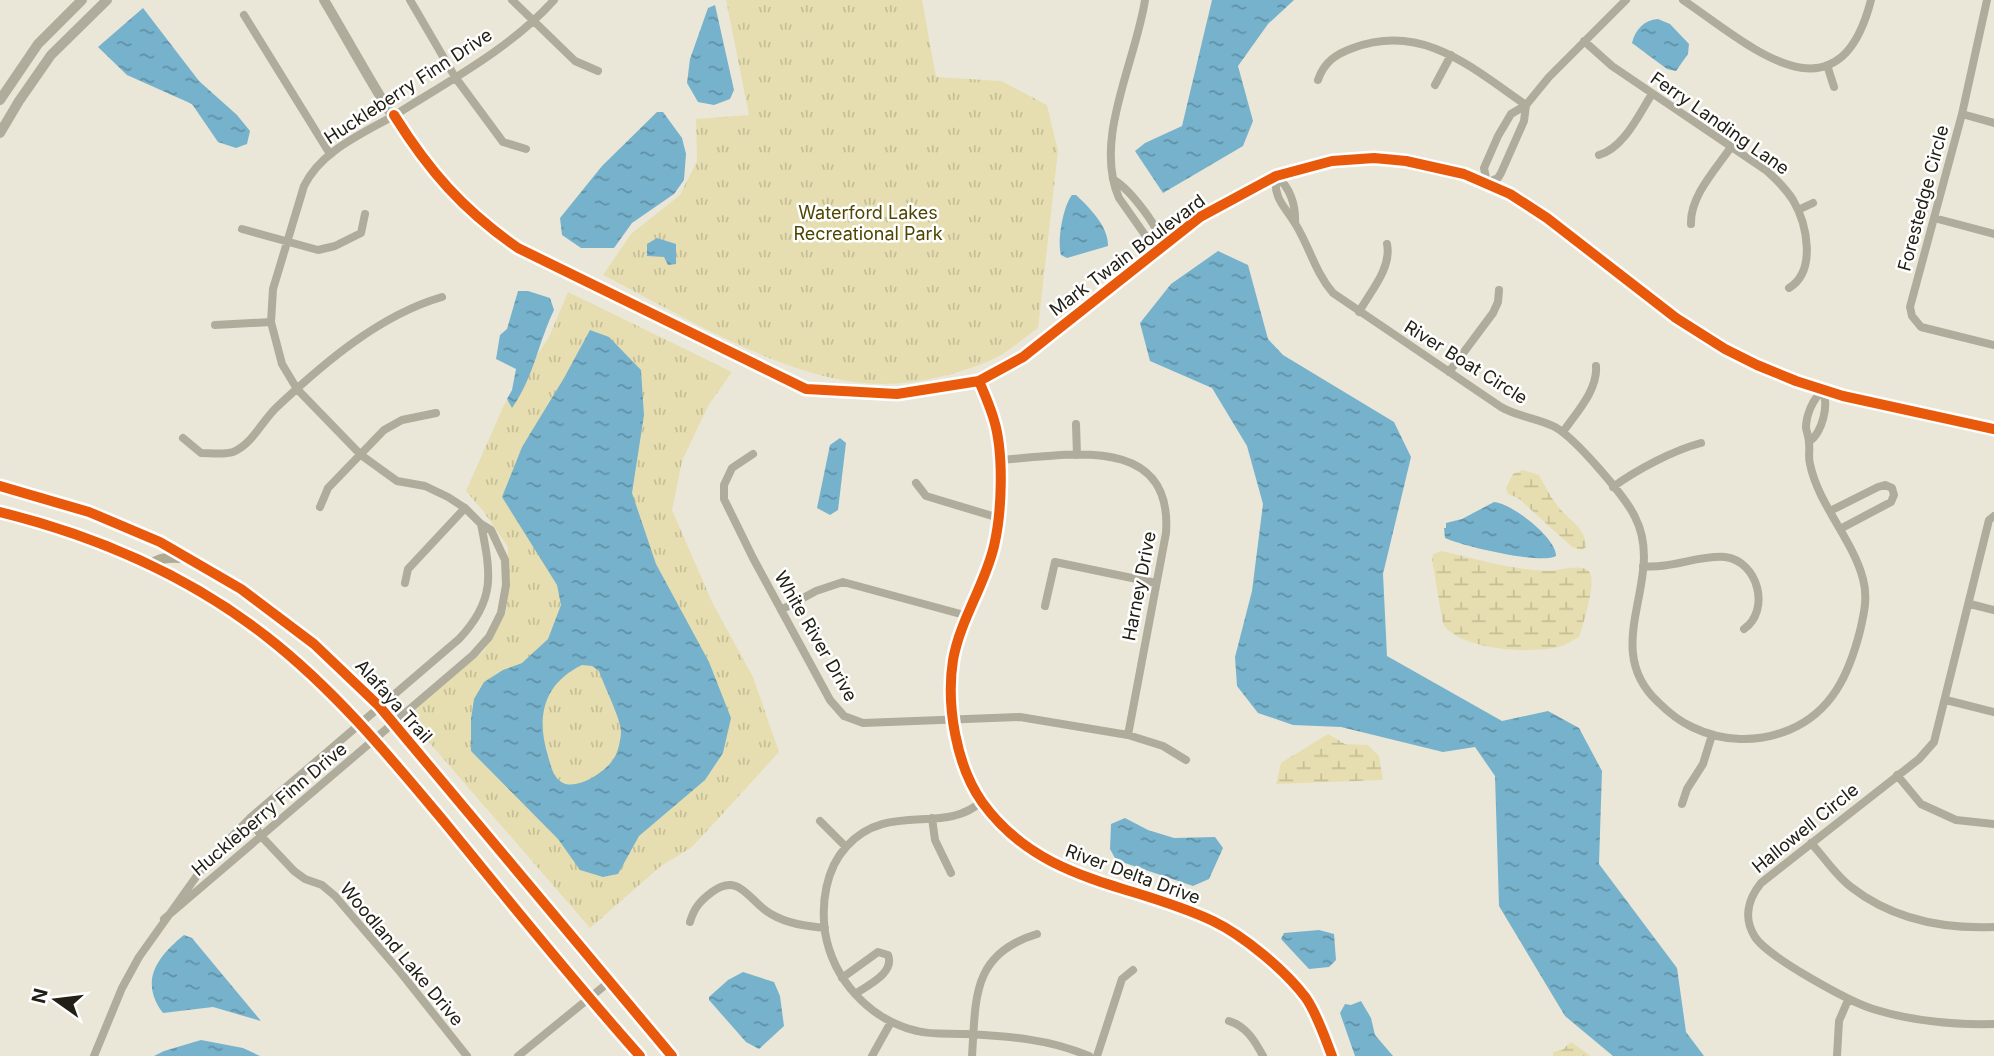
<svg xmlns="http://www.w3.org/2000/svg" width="1994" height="1056" viewBox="0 0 1994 1056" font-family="Inter,sans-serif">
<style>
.wetland{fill:url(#wetland-marsh)}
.park{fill:url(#park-tufts)}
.water{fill:url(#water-ripples);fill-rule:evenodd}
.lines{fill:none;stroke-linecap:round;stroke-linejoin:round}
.minor{stroke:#afac9b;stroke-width:8}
.tertiary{stroke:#afac9b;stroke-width:10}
.secondary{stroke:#aeaa94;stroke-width:10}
.cycleway-casing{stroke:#fff;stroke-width:15}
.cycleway{stroke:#e8590c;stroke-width:10}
.labels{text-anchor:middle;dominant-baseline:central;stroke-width:5;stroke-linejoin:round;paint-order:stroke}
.street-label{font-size:18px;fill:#222016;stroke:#fff}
.park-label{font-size:18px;fill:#4f4500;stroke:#fff}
</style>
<defs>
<pattern id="wetland-marsh" width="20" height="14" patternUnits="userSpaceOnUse" patternTransform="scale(1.75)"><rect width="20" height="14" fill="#e6deb0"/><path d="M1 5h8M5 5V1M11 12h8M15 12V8" fill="none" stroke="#c5be97"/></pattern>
<pattern id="park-tufts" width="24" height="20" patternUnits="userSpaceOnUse" patternTransform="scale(1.75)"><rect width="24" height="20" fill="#e6deb0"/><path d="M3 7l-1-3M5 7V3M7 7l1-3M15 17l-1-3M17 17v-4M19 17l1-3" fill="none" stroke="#c5be97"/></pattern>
<pattern id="water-ripples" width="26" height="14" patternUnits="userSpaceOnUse" patternTransform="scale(1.75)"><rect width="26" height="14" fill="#76b2cc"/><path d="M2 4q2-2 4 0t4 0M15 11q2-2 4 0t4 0" fill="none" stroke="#6090a5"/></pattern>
</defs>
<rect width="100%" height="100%" fill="#eae7d8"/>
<path class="wetland" d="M1523,470L1539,475C1546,487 1551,499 1561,510C1572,523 1585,527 1586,547L1582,550L1572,547L1518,498L1508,494L1506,488L1513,474Z
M1442,551C1476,559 1513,570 1549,571C1558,571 1584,562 1590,573C1596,584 1583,625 1579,637C1573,640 1566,645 1559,647C1531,654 1459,650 1443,624L1432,560L1433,554Z
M1328,734L1345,744L1368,745L1379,756L1383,780L1276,784L1281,763Z
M1571,1042L1591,1056H1553V1052L1562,1050Z"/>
<path class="park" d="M726,0H922L936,77L1001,81L1047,105L1058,151L1038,328C1023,338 1007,354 989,361C951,377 905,387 864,383C780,376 677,313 603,275L631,234L680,195L697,161L696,119L749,115Z
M568,292L732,372L708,406L682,461L672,510L713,604L753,677L779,752L692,847L661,866L590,928L415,726L411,727L408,719L416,707L484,651L506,613L508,547L484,512L466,491L504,405L549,337Z"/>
<path class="water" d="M1212,0H1294L1268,24L1238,66L1253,121L1243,146L1163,193L1135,151L1145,143L1182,126Z
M715,5L734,90L730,99L714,105L698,102L687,83L690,59L708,8Z
M143,8L199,81L237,115L250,131L247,144L236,148L218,142L192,104L127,75L98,47Z
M1658,19L1670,24L1689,44L1688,54L1676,71L1667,69L1632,43C1635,30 1644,20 1658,19Z
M657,112H663L682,138L686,154L684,180L674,194L632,223L614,248H581L562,235L560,218L602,166Z
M1076,195C1089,207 1109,227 1108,246L1067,258L1061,255C1057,242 1063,206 1072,195Z
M657,238L676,244V264L668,265L664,257L647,256V244Z
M1218,251L1248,265L1268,339L1283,355L1394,422L1411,457L1383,574L1387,656L1502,721L1548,711L1579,728L1602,771L1599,864L1677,968L1686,1032L1704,1056H1613L1565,1016L1499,906L1495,776L1475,747L1443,752L1341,727L1293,725L1258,713L1237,686L1235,657L1252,591L1263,504L1247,446L1212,388L1150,361L1140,323L1171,284Z
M518,291H528L550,298L554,310C538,343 534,377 512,408L507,399L512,390L516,369L496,359L500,335L507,329Z
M590,330L609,337L641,370L644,415L632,493L656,564L709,662L731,718L723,753L705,780L639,836L618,874L603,877L580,870L558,839L471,751V719L474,699L484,682L503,670L522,663L548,639L561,605L557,585L502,497L522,447L564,378ZM582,665L592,666L599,671C604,686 621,719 621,732C621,738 618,753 614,758C607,771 578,790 563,783C553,778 551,766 548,756C536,717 543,684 582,665Z
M840,438L846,443L838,510L830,515L817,508L830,445Z
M1494,502C1511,503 1557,538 1556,556C1542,565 1462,546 1445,538L1444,528H1446V523L1462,519Z
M1125,818L1148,830L1174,838L1215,837L1223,848L1209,879L1193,886L1116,860L1110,849L1111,824Z
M1319,930L1334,934L1336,960L1329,967L1309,969L1281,939L1284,933Z
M184,935L192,938L261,1021L213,1007L163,1013C139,981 157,957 184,935Z
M743,972L774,982L780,996L784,1026L759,1049L746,1042L709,1000V997L728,980Z
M1361,1001L1371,1018L1375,1035L1393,1056H1355L1340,1013L1345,1004L1351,1005Z
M201,1040L243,1048L260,1056H154L164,1051Z"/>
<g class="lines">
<path class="minor" d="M410,0L455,77L503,142L526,149
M512,0L575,61L598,71
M1683,0C1748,44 1838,129 1871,0
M1987,0L1962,114L1910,307L1912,316L1921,327L1994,345
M244,15L330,154
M1584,41L1612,66L1767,171C1777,180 1786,189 1793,200C1807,224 1817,271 1789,288
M1827,65L1834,87
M1318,80C1324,62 1336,54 1353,48C1423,22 1472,68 1526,105
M1435,85L1451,55
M1526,105L1524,121L1501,173L1498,178L1487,183L1484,168L1498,136L1511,114L1526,105L1549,77L1626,0
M1962,114L1994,123
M1599,155C1624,148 1639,114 1652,94
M1276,176C1273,200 1286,207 1296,225C1310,248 1315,272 1333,293L1501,407C1518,417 1538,418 1555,427C1575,438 1625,496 1635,517C1667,579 1598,646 1658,702C1668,712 1679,721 1692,727C1723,742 1757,743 1789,730C1832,712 1849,674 1860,631C1864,614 1868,597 1863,579C1853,540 1818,504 1810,464C1808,457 1810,451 1809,443C1809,438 1807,433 1806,428C1806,415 1813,398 1823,391C1829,406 1822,432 1810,441
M1276,176C1290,187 1296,205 1295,223
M1114,180C1129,189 1164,231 1161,248L1150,242L1119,198C1093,139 1136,61 1145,0
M1798,210L1813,203
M1934,218L1994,234
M1691,224C1690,196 1716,169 1731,147
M242,229L318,250L335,246L361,233L365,214
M1359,312C1370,292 1392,268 1387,244
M215,325L271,322
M1449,372L1493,313L1498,302L1499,290
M1076,424L1077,455
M1563,432C1576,413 1598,390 1596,366
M183,438L201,453C210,453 224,455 233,452C253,444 263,419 278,406C325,362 380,315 442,297
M753,454L732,468L724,485V499L753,558L830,700L844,716L863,723L1020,717L1128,735L1163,746L1186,760
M999,460C1064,456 1173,431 1166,533L1128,735
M916,483L926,496L999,518
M1613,487C1636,470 1674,450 1701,443
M320,507L328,488L384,430L402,420L436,413
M1830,511L1878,487L1885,485L1892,488L1894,495L1891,502L1840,529
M1994,516L1989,520L1934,742L1919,759L1761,883C1748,899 1743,918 1755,937C1768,957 1848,1001 1873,1009C1912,1021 1953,1025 1994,1024
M1643,566C1671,569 1698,555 1725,557C1758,561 1771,610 1744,629
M405,583L408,569L465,508
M1970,604L1994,610
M1045,606L1055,562L1156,583
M781,610L816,591L843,582L968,616
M1946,700L1994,712
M1897,775L1921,804L1956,820L1994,824
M982,801C945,836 887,800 846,847C826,869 821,903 825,932C833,980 870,1020 917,1031C932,1035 949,1033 965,1034C1008,1036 1049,1039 1089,1056
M1682,804L1687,789L1703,764L1712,735
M250,818L261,836L294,871L305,879L322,885L335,896L401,973L467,1056
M932,818L935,840L951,873
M820,821L846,847
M1811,843C1824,857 1836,876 1851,887C1892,919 1944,929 1994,927
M164,919L473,655L489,637L501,613L506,585L505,560L491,530L481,524L465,508L448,497L425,486L397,481L361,455L297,389L282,364L271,322L273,289L304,186C321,151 362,134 395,115C449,81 511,48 554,0
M690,922C694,908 700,901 712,892C740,871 749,902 771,914C788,924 806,926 825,928
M842,978L878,952L888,955C895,973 868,985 855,994
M1229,1021C1246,1026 1255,1041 1263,1056
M94,1056L122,988L139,957L206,863L250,818L459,639C496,600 491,574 481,524
M518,1056L609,982
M872,1056L891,1022
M972,1056C976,999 971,954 1037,934
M1097,1056L1122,979L1133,970
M1837,1056L1839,1021L1848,1000"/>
<path class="tertiary" d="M324,0C355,52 384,108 420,156C446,193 481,222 518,248L806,389L897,394L979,381L1023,357L1200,217L1276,176L1332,161L1374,158L1406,161L1464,174L1510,194L1547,218L1676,318L1725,349L1757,365L1796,381L1843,396L1994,429
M0,100L38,44L82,0
M0,133L19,101L51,55L107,0
M979,381C984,393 990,406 994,420C1004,453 1002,512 994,546C985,585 960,620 953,660C946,705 956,765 982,802C1041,884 1131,882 1213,921C1244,936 1285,970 1306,998C1317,1014 1325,1038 1332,1056"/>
<path class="secondary" d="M0,486L89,512L160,542L241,589L314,644L379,706L672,1056
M0,512C97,536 188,575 267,637C336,691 390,757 446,824C510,902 573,981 640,1056
M150,565C161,556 172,558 185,558"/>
<g class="cycleway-casing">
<path id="cycleway" d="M394,115C429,171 463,210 518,248L806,389L897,394L979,381L1023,357L1200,217L1276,176L1332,161L1374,158L1406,161L1464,174L1510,194L1547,218L1676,318L1725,349L1757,365L1796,381L1843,396L1994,429
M979,381C984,393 990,406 994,420C1004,453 1002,512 994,546C985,585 960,620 953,660C946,705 956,765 982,802C1041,884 1131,882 1213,921C1244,936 1285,970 1306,998C1317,1014 1325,1038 1332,1056
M0,486L89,512L160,542L241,589L314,644L379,706L672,1056
M0,512C97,536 188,575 267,637C336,691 390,757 446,824C510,902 573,981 640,1056"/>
</g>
<use href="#cycleway" class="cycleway"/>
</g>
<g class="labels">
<g class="street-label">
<text transform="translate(408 86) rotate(-33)">Huckleberry Finn Drive</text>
<text transform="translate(1720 123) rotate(35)">Ferry Landing Lane</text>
<text transform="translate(1923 198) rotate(-75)">Forestedge Circle</text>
<text transform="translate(1127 255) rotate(-37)">Mark Twain Boulevard</text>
<text transform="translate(1466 362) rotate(32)">River Boat Circle</text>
<text transform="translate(1139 586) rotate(-79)">Harney Drive</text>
<text transform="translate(816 636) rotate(60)">White River Drive</text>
<text transform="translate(394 701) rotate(48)">Alafaya Trail</text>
<text transform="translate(269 809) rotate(-40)">Huckleberry Finn Drive</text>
<text transform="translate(1805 828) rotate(-39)">Hallowell Circle</text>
<text transform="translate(1133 874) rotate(20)">River Delta Drive</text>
<text transform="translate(402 954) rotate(50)">Woodland Lake Drive</text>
</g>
<g class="park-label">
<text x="868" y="212">Waterford Lakes<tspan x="868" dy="21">Recreational Park</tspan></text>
</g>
</g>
<g transform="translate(56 1000) rotate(284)" stroke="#ffffff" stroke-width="5" paint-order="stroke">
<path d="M0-5L12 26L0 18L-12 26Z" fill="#222016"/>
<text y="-10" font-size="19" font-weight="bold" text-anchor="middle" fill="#222016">N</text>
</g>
</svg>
